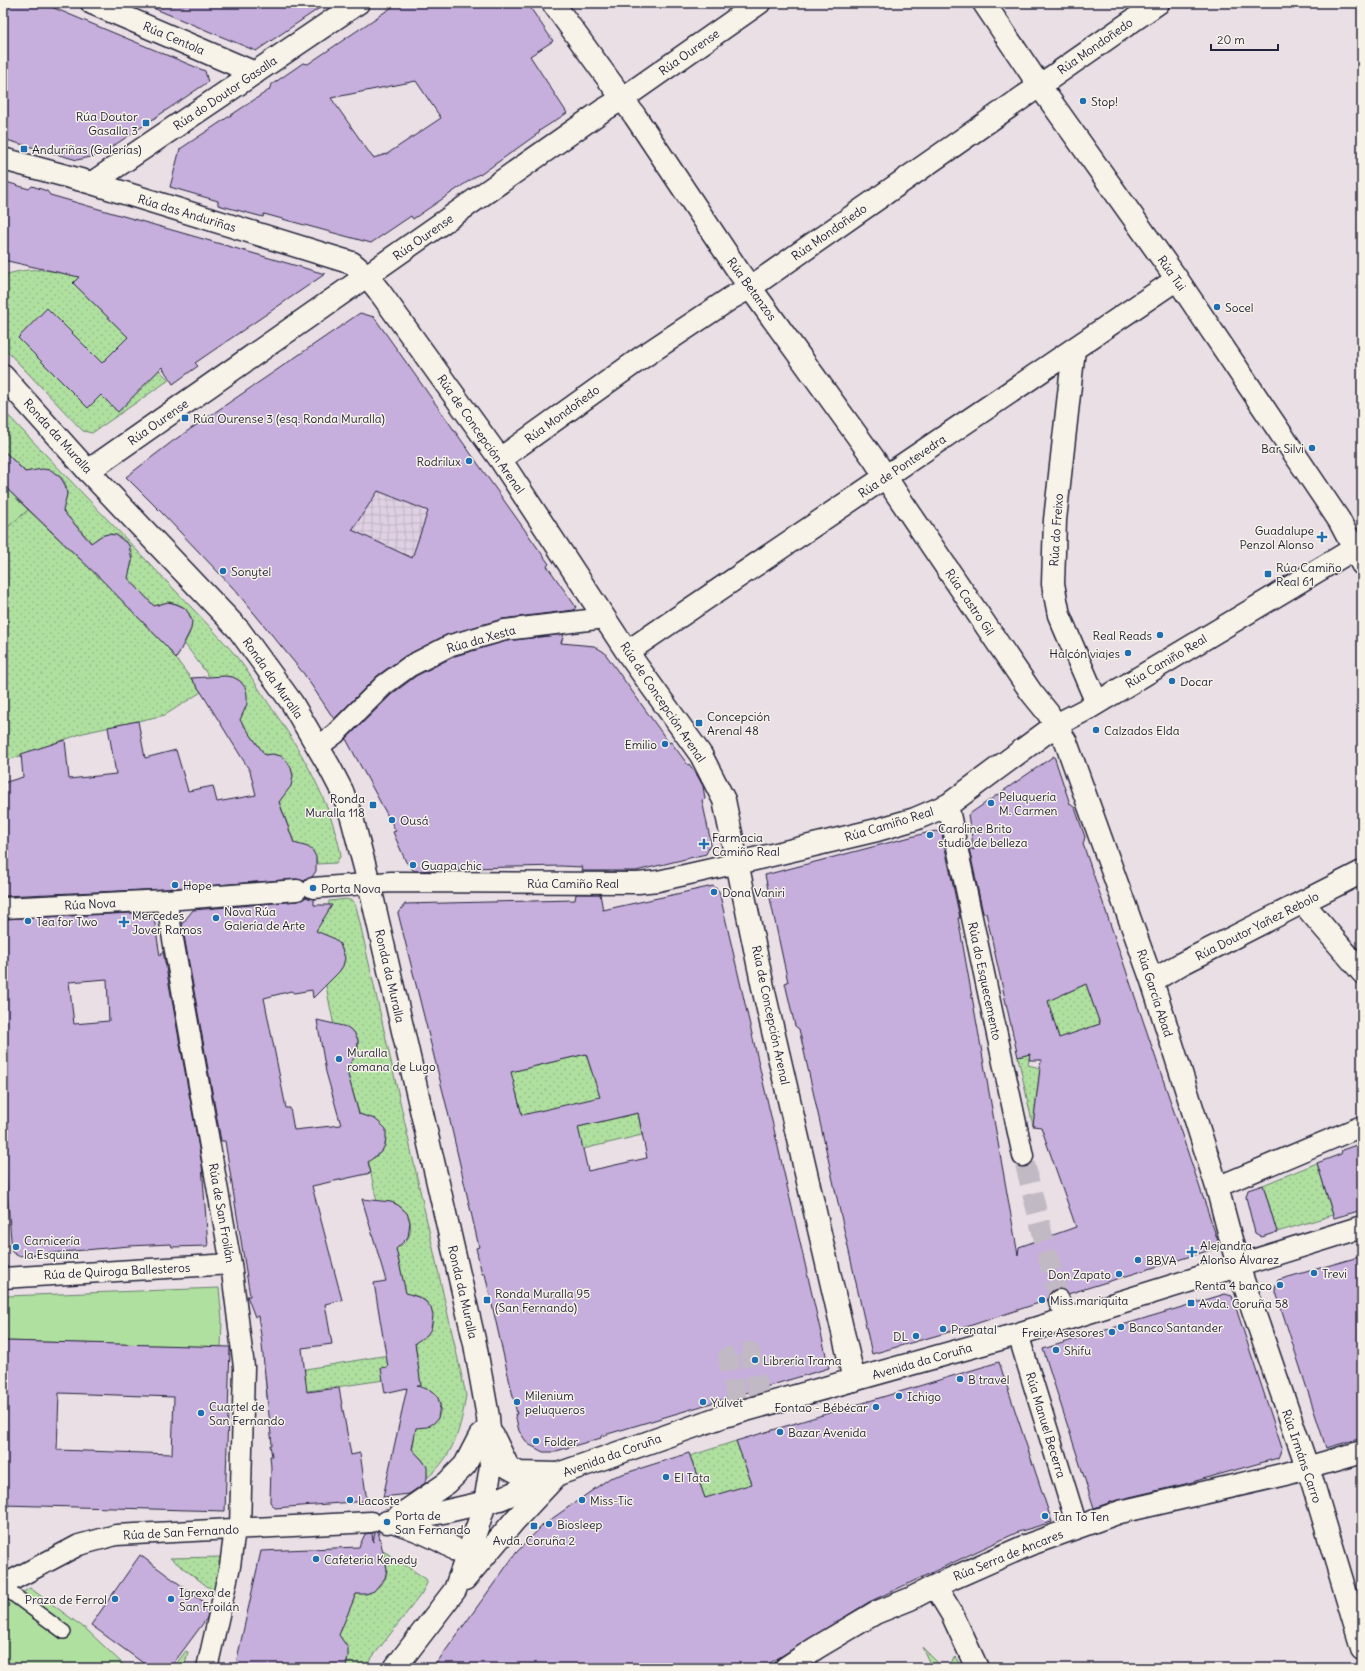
<svg xmlns="http://www.w3.org/2000/svg" width="1365" height="1671" viewBox="0 0 1365 1671" font-family="Delius,sans-serif">
<style>
.industrial{fill:url(#industrial-grid)}
.grass{fill:url(#grass-dots);stroke:#68816d}
.green{fill:#afe09f;stroke:#68816d}
.building{fill:#c7afdd;stroke:#22223b;fill-rule:evenodd}
.lines{fill:none;stroke-linecap:round;stroke-linejoin:round}
.pedestrian-tunnel{stroke:#c1b9c3;stroke-width:20;stroke-dasharray:20 10;stroke-linecap:butt}
.service-casing{stroke:#22223b;stroke-width:16}
.pedestrian-casing{stroke:#22223b;stroke-width:23}
.minor-casing{stroke:#22223b;stroke-width:25}
.tertiary-casing{stroke:#22223b;stroke-width:25}
.service{stroke:#f7f3e8;stroke-width:13}
.pedestrian{stroke:#f7f3e8;stroke-width:20}
.minor{stroke:#f7f3e8;stroke-width:22}
.tertiary{stroke:#f7f3e8;stroke-width:22}
.poi-dot{fill:#1f6fb2;stroke:#f7f3e8;stroke-width:1.5}
.labels{text-anchor:middle;dominant-baseline:central;stroke-width:3;stroke-linejoin:round;paint-order:stroke}
.street-label{font-size:12px;fill:#22223b;stroke:#f7f3e8}
.poi-label{font-size:12px;fill:#22223b;stroke:#f7f3e8;text-anchor:start}
</style>
<defs>
<pattern id="industrial-grid" width="8" height="8" patternUnits="userSpaceOnUse"><rect width="8" height="8" fill="#dfd1e3"/><path d="M0 4h8M4 0v8" fill="none" stroke="#bfb3c4"/></pattern>
<pattern id="grass-dots" width="8" height="8" patternUnits="userSpaceOnUse"><rect width="8" height="8" fill="#afe09f"/><path d="M2 2h.1M6 6h.1" fill="none" stroke="#96c08a" stroke-width="1.8" stroke-linecap="round"/></pattern>
</defs>
<rect width="100%" height="100%" fill="#e9dfe5"/>
<filter id="ink" filterUnits="userSpaceOnUse"><feTurbulence type="fractalNoise" baseFrequency=".025" numOctaves="2"/><feDisplacementMap in="SourceGraphic" scale="8" xChannelSelector="R" yChannelSelector="G"/><feConvolveMatrix kernelMatrix="1 2 1 2 8 2 1 2 1" color-interpolation-filters="sRGB"/></filter>
<g filter="url(#ink)">
<path class="industrial" d="M378,491L464,526L494,607L497,625L478,628L431,607L351,530Z"/>
<path class="grass" d="M85,259L100,261L76,286L128,337L102,363L47,309L18,338L88,408L101,395L118,411L159,370L169,380L92,433L83,431L3,347V267L4,275C35,266 46,270 76,276Z
M3,410L212,629C220,638 229,647 236,656C249,672 259,690 271,707C302,752 330,800 341,855L336,863L317,864C315,850 308,845 295,845L278,798L293,776C290,760 281,754 265,755L238,717C259,695 239,667 211,679L184,643C203,619 181,592 155,607L125,575C147,554 116,517 92,543L61,509C63,505 66,499 67,494C68,472 44,466 28,474L3,450Z
M28,510L103,581L168,648L201,692L165,715L83,733L3,762V531Z
M347,899L354,902L357,910L466,1395C461,1428 454,1456 427,1478C427,1465 424,1458 412,1452L416,1427C421,1426 430,1425 434,1422C443,1416 442,1401 435,1394C431,1390 426,1389 421,1387L415,1341L431,1329C436,1310 428,1294 406,1295L396,1248C422,1239 412,1196 377,1202L368,1160C383,1156 387,1143 385,1129L375,1119L360,1116L345,1065L357,1055C362,1034 353,1028 334,1026L325,981C355,969 348,936 316,935L313,923L328,912L329,901Z
M1086,984L1100,1024L1084,1029L1087,1037L1061,1045L1054,1021L1042,1001L1069,992Z
M586,1054L591,1070L633,1090L552,1133L638,1113L642,1135L583,1149L528,1139L516,1092L494,1076Z
M1030,1054L1028,1065L1040,1068L1033,1126L1018,1057Z
M1317,1163L1333,1215L1277,1232L1263,1185Z
M394,1354L398,1378L308,1391L267,1399L265,1376Z
M736,1441L757,1495L705,1498L690,1456Z
M376,1546L426,1579L427,1583L422,1593L364,1668H345C351,1655 347,1647 338,1636L356,1594C375,1594 393,1581 385,1560C383,1555 379,1550 376,1546Z
M222,1557L216,1593L170,1558Z
M186,1651L188,1652L184,1668H173Z"/>
<path class="green" d="M3,485L28,510L3,531Z
M219,1288L222,1320L221,1347L5,1341L7,1296Z
M30,1588L87,1630L127,1668H3V1604Z
M922,1647L943,1668H932Z
M955,1657L962,1668H944Z"/>
<path class="building" d="M3,3H42L205,71L208,82L100,155L77,160L3,139Z
M141,3H327L256,51Z
M398,3H527L553,41L530,56L567,113L539,131L540,132L480,175L479,174L413,219L411,216L371,243L264,214L263,217L218,205V201L170,187L180,149L269,90L271,85L303,63L308,64ZM416,81L441,118L387,154L373,158L331,98Z
M3,181L29,189L32,186L47,191L50,195L325,274L195,363L198,366L173,384L162,367L118,412L101,395L88,408L18,338L47,308L102,363L128,337L73,283L79,277L3,260Z
M360,313L374,317L549,564L547,566L576,607L574,610L502,619L446,635L405,656L377,676L334,719L304,674L235,590L162,513L126,477L173,441ZM378,491L428,511L412,558L352,530Z
M3,450L25,472L42,469L51,470L61,478L65,485L67,494L63,511L91,543L101,536L108,534L116,535L129,545L132,561L128,578L154,606L168,602L176,604L185,608L189,614L192,621L191,629L176,659L168,648L103,581L3,485Z
M564,634L561,643L594,646L604,652L669,743L671,742L688,765L689,764L697,775L703,786L705,799L702,800L711,843L706,854L636,871H582L583,867L560,866L468,868V869L414,871L406,862L393,832L396,831L346,739L392,694L416,676L455,656L507,641Z
M225,676L233,677L240,681L245,687L247,694V704L240,720L265,755L272,754L281,756L287,761L291,768L293,776L291,786L279,802L294,843L308,847L313,851L316,857V871L312,877L304,881L296,879L165,889L3,896V783L23,777L21,754L65,740L69,779L116,774L108,727L138,721L145,758L176,750L188,791L213,786L217,802L256,795L250,771L201,692L191,678Z
M1054,756L1070,804L1075,808L1085,837L1083,844L1220,1247L1068,1294L1063,1289H1056L1051,1292L1048,1300L963,1328L872,1354L799,1029L795,1026L785,983L788,982L765,875L926,833L936,831L942,834L960,918H958L1018,1255L1019,1247L1076,1227L1041,1127L1033,1126L1041,1060H1029L1030,1054L1018,1057L986,913H983L969,848L974,850L968,815ZM1086,984L1100,1024L1059,1038L1048,1001Z
M713,886L719,891L829,1368L601,1436V1438L553,1452H543L528,1444L519,1431L515,1414H517L485,1274H482L476,1248L479,1247L447,1108L398,913L405,904L575,900L576,894H600L603,910ZM586,1054L600,1097L522,1115L511,1072ZM638,1113L647,1158L588,1171L578,1127Z
M306,897L314,899V905H332L316,931L333,938L340,944L345,958L343,966L339,972L313,998L312,990L294,993L291,991L264,998L286,1108H290L294,1130L341,1125L326,1072L317,1020L347,1027L354,1032L358,1040L357,1055L346,1068L359,1114L375,1119L381,1124L386,1129V1138L385,1145L382,1151L368,1162L371,1173L312,1186L342,1300L325,1304L332,1344L302,1348L307,1392L339,1388L351,1455L360,1453L367,1501L275,1508L270,1502L271,1467L270,1456H272L270,1445H272L261,1335L258,1316L255,1317L247,1296H250L225,1141H221L182,924L193,910L298,901Z
M153,912L160,956L163,951L202,1165L208,1246L172,1247L171,1244L129,1246L18,1256L12,1252L3,1140V919ZM107,979L109,1021L74,1024L69,982Z
M1362,1143V1210L1334,1218L1317,1163L1341,1154L1342,1150Z
M1263,1185L1277,1232L1262,1237L1255,1233L1246,1197L1248,1190Z
M362,1199L391,1202L398,1205L407,1213L410,1222L408,1237L396,1249L406,1293L418,1297L425,1301L431,1308L433,1316L431,1329L427,1335L415,1343L421,1386H417L430,1390L434,1393L438,1398L440,1405L438,1418L434,1423L427,1427L416,1428L412,1449L423,1461L427,1467V1478L425,1483L409,1494L383,1497L407,1388L385,1393L381,1368L388,1367L374,1283L386,1281Z
M1362,1256V1438L1326,1448L1275,1289L1278,1280Z
M1225,1294L1232,1296L1282,1448L1278,1458L1185,1484L1117,1500L1094,1508L1043,1349Z
M5,1341L230,1347L225,1511L3,1505ZM59,1393L174,1397L172,1454L57,1450Z
M999,1362L1052,1522L1018,1532L869,1602L762,1668H433L516,1553L543,1525L610,1478L689,1453L705,1498L752,1484L736,1441Z
M378,1531L387,1569L385,1578L374,1591L366,1594H356L339,1635L348,1648V1656L346,1668H235L261,1551L359,1547L365,1534L372,1533L373,1542L375,1532Z
M140,1555L209,1606L207,1618L170,1668H150L91,1625Z"/>
<g class="lines">
<path class="pedestrian-tunnel" d="M1025,1164L1059,1300
M737,1400L728,1357L750,1352L759,1394"/>
<g class="service-casing">
<path id="service" d="M3,1587L64,1632"/>
</g>
<g class="pedestrian-casing">
<path id="pedestrian" d="M319,746L335,734L384,685L410,666L451,645L505,630L605,618
M948,805L1023,1156
M313,888L391,882L638,883L658,881L738,863
M166,900L231,1264L244,1367L240,1529
M3,908L166,900L297,890
M1217,1187L1362,1126
M3,1278L231,1264
M1059,1300L1060,1304
M1018,1334L1074,1516
M3,1585L79,1545L116,1535L371,1522
M207,1668L230,1566L235,1529"/>
</g>
<g class="minor-casing">
<path id="minor" d="M92,3L255,73
M553,3L635,116L739,272L874,459L896,493L1031,692L1048,713L1066,742L1152,981L1217,1187L1238,1266L1313,1484L1362,1647
M984,3L1039,85L1177,279L1339,520L1362,564
M3,159L92,183L352,263L367,276L379,291L500,459L627,652L701,755L724,800L764,992L854,1380
M92,183L358,3
M1074,349L1055,520L1053,584L1059,615L1097,703
M500,459L641,358L731,298L751,287L1158,3
M88,471L602,111L622,99L759,3
M627,652L1177,279
M738,863L877,830L915,819L948,805L1056,725L1087,709L1362,544
M1303,903L1362,972
M1152,981L1181,964L1362,872
M399,1516L447,1483L465,1465L480,1436L489,1428
M392,1521C416,1529 449,1541 467,1559
M387,1522L443,1512L500,1499L558,1474
M935,1586L952,1614L977,1668
M786,1668L816,1648L875,1613L910,1599L935,1586L1028,1545L1120,1512L1286,1474L1362,1452"/>
</g>
<g class="tertiary-casing">
<path id="tertiary" d="M3,376L88,471L239,630L292,703L329,766L342,791L352,818L369,883L475,1344L488,1417L491,1466L485,1503L479,1522L455,1590L395,1668
M493,1436L508,1467L519,1473L558,1474L721,1417L1018,1334L1362,1227
M465,1579L515,1520L558,1474"/>
</g>
<use href="#service" class="service"/>
<use href="#pedestrian" class="pedestrian"/>
<use href="#minor" class="minor"/>
<use href="#tertiary" class="tertiary"/>
</g>
</g>
<g class="poi-dot">
<circle cx="1083" cy="101" r="4"/>
<rect x="142" y="119" width="8" height="8" rx="2"/>
<rect x="20" y="145" width="8" height="8" rx="2"/>
<circle cx="1217" cy="307" r="4"/>
<rect x="181" y="414" width="8" height="8" rx="2"/>
<circle cx="1312" cy="448" r="4"/>
<circle cx="469" cy="461" r="4"/>
<path d="M1320 531h4v4h4v4h-4v4h-4v-4h-4v-4h4z"/>
<circle cx="223" cy="571" r="4"/>
<rect x="1264" y="570" width="8" height="8" rx="2"/>
<circle cx="1160" cy="635" r="4"/>
<circle cx="1128" cy="653" r="4"/>
<circle cx="1172" cy="681" r="4"/>
<rect x="695" y="719" width="8" height="8" rx="2"/>
<circle cx="1096" cy="730" r="4"/>
<circle cx="665" cy="744" r="4"/>
<circle cx="991" cy="803" r="4"/>
<rect x="369" y="801" width="8" height="8" rx="2"/>
<circle cx="392" cy="820" r="4"/>
<circle cx="930" cy="835" r="4"/>
<path d="M702 838h4v4h4v4h-4v4h-4v-4h-4v-4h4z"/>
<circle cx="413" cy="865" r="4"/>
<circle cx="175" cy="885" r="4"/>
<circle cx="313" cy="888" r="4"/>
<circle cx="714" cy="892" r="4"/>
<circle cx="216" cy="918" r="4"/>
<circle cx="28" cy="921" r="4"/>
<path d="M122 916h4v4h4v4h-4v4h-4v-4h-4v-4h4z"/>
<circle cx="339" cy="1059" r="4"/>
<circle cx="16" cy="1247" r="4"/>
<path d="M1190 1246h4v4h4v4h-4v4h-4v-4h-4v-4h4z"/>
<circle cx="1138" cy="1260" r="4"/>
<circle cx="1314" cy="1273" r="4"/>
<circle cx="1119" cy="1274" r="4"/>
<circle cx="1280" cy="1285" r="4"/>
<rect x="483" y="1296" width="8" height="8" rx="2"/>
<circle cx="1042" cy="1300" r="4"/>
<rect x="1187" y="1299" width="8" height="8" rx="2"/>
<circle cx="1121" cy="1327" r="4"/>
<circle cx="943" cy="1329" r="4"/>
<circle cx="1112" cy="1332" r="4"/>
<circle cx="916" cy="1336" r="4"/>
<circle cx="1056" cy="1350" r="4"/>
<circle cx="755" cy="1360" r="4"/>
<circle cx="960" cy="1379" r="4"/>
<circle cx="899" cy="1396" r="4"/>
<circle cx="517" cy="1402" r="4"/>
<circle cx="703" cy="1402" r="4"/>
<circle cx="876" cy="1407" r="4"/>
<circle cx="201" cy="1413" r="4"/>
<circle cx="780" cy="1432" r="4"/>
<circle cx="536" cy="1441" r="4"/>
<circle cx="666" cy="1477" r="4"/>
<circle cx="350" cy="1500" r="4"/>
<circle cx="582" cy="1500" r="4"/>
<circle cx="1045" cy="1516" r="4"/>
<circle cx="387" cy="1522" r="4"/>
<circle cx="549" cy="1524" r="4"/>
<rect x="530" y="1522" width="8" height="8" rx="2"/>
<circle cx="316" cy="1559" r="4"/>
<circle cx="115" cy="1599" r="4"/>
<circle cx="171" cy="1599" r="4"/>
</g>
<g class="labels">
<g class="street-label">
<text transform="translate(174 38) rotate(23)">Rúa Centola</text>
<text transform="translate(1095 46) rotate(-35)">Rúa Mondoñedo</text>
<text transform="translate(689 52) rotate(-35)">Rúa Ourense</text>
<text transform="translate(225 93) rotate(-34)">Rúa do Doutor Gasalla</text>
<text transform="translate(187 213) rotate(17)">Rúa das Anduriñas</text>
<text transform="translate(829 232) rotate(-35)">Rúa Mondoñedo</text>
<text transform="translate(423 237) rotate(-35)">Rúa Ourense</text>
<text transform="translate(1172 273) rotate(55)">Rúa Tui</text>
<text transform="translate(752 289) rotate(54)">Rúa Betanzos</text>
<text transform="translate(562 414) rotate(-36)">Rúa Mondoñedo</text>
<text transform="translate(158 422) rotate(-35)">Rúa Ourense</text>
<text transform="translate(481 434) rotate(55)">Rúa de Concepción Arenal</text>
<text transform="translate(58 436) rotate(48)">Ronda da Muralla</text>
<text transform="translate(902 466) rotate(-34)">Rúa de Pontevedra</text>
<text transform="translate(1056 530) rotate(-86)">Rúa do Freixo</text>
<text transform="translate(970 602) rotate(56)">Rúa Castro Gil</text>
<text transform="translate(481 639) rotate(-16)">Rúa da Xesta</text>
<text transform="translate(1166 661) rotate(-31)">Rúa Camiño Real</text>
<text transform="translate(273 678) rotate(55)">Ronda da Muralla</text>
<text transform="translate(663 702) rotate(56)">Rúa de Concepción Arenal</text>
<text transform="translate(889 824) rotate(-17)">Rúa Camiño Real</text>
<text x="573" y="883">Rúa Camiño Real</text>
<text transform="translate(90 904) rotate(-3)">Rúa Nova</text>
<text transform="translate(1257 926) rotate(-27)">Rúa Doutor Yañez Rebolo</text>
<text transform="translate(390 976) rotate(77)">Ronda da Muralla</text>
<text transform="translate(985 981) rotate(78)">Rúa do Esquecemento</text>
<text transform="translate(1155 993) rotate(72)">Rúa García Abad</text>
<text transform="translate(771 1015) rotate(78)">Rúa de Concepción Arenal</text>
<text transform="translate(222 1213) rotate(80)">Rúa de San Froilán</text>
<text transform="translate(117 1271) rotate(-3)">Rúa de Quiroga Ballesteros</text>
<text transform="translate(463 1292) rotate(77)">Ronda da Muralla</text>
<text transform="translate(922 1361) rotate(-16)">Avenida da Coruña</text>
<text transform="translate(1046 1425) rotate(73)">Rúa Manuel Becerra</text>
<text transform="translate(612 1455) rotate(-20)">Avenida da Coruña</text>
<text transform="translate(1302 1456) rotate(71)">Rúa Irmáns Carro</text>
<text transform="translate(181 1532) rotate(-3)">Rúa de San Fernando</text>
<text transform="translate(1008 1555) rotate(-22)">Rúa Serra de Ancares</text>
</g>
<g class="poi-label">
<text x="1091" y="101">Stop!</text>
<text x="138" y="116" text-anchor="end">Rúa Doutor<tspan x="138" dy="14">Gasalla 3</tspan></text>
<text x="32" y="149">Anduriñas (Galerías)</text>
<text x="1225" y="307">Socel</text>
<text x="193" y="418">Rúa Ourense 3 (esq. Ronda Muralla)</text>
<text x="1304" y="448" text-anchor="end">Bar Silvi</text>
<text x="461" y="461" text-anchor="end">Rodrilux</text>
<text x="1314" y="530" text-anchor="end">Guadalupe<tspan x="1314" dy="14">Penzol Alonso</tspan></text>
<text x="1276" y="567">Rúa Camiño<tspan x="1276" dy="14">Real 61</tspan></text>
<text x="231" y="571">Sonytel</text>
<text x="1152" y="635" text-anchor="end">Real Reads</text>
<text x="1120" y="653" text-anchor="end">Halcón viajes</text>
<text x="1180" y="681">Docar</text>
<text x="707" y="716">Concepción<tspan x="707" dy="14">Arenal 48</tspan></text>
<text x="1104" y="730">Calzados Elda</text>
<text x="657" y="744" text-anchor="end">Emilio</text>
<text x="999" y="796">Peluquería<tspan x="999" dy="14">M. Carmen</tspan></text>
<text x="365" y="798" text-anchor="end">Ronda<tspan x="365" dy="14">Muralla 118</tspan></text>
<text x="400" y="820">Ousá</text>
<text x="938" y="828">Caroline Brito<tspan x="938" dy="14">studio de belleza</tspan></text>
<text x="712" y="837">Farmacia<tspan x="712" dy="14">Camiño Real</tspan></text>
<text x="421" y="865">Guapa chic</text>
<text x="183" y="885">Hope</text>
<text x="321" y="888">Porta Nova</text>
<text x="722" y="892">Dona Vaniri</text>
<text x="224" y="911">Nova Rúa<tspan x="224" dy="14">Galería de Arte</tspan></text>
<text x="132" y="915">Mercedes<tspan x="132" dy="14">Jover Ramos</tspan></text>
<text x="36" y="921">Tea for Two</text>
<text x="347" y="1052">Muralla<tspan x="347" dy="14">romana de Lugo</tspan></text>
<text x="24" y="1240">Carnicería<tspan x="24" dy="14">la Esquina</tspan></text>
<text x="1200" y="1245">Alejandra<tspan x="1200" dy="14">Alonso Álvarez</tspan></text>
<text x="1146" y="1260">BBVA</text>
<text x="1322" y="1273">Trevi</text>
<text x="1111" y="1274" text-anchor="end">Don Zapato</text>
<text x="1272" y="1285" text-anchor="end">Renta 4 banco</text>
<text x="495" y="1293">Ronda Muralla 95<tspan x="495" dy="14">(San Fernando)</tspan></text>
<text x="1050" y="1300">Miss mariquita</text>
<text x="1199" y="1303">Avda. Coruña 58</text>
<text x="1129" y="1327">Banco Santander</text>
<text x="951" y="1329">Prenatal</text>
<text x="1104" y="1332" text-anchor="end">Freire Asesores</text>
<text x="908" y="1336" text-anchor="end">DL</text>
<text x="1064" y="1350">Shifu</text>
<text x="763" y="1360">Librería Trama</text>
<text x="968" y="1379">B travel</text>
<text x="525" y="1395">Milenium<tspan x="525" dy="14">peluqueros</tspan></text>
<text x="907" y="1396">Ichigo</text>
<text x="711" y="1402">Yulvet</text>
<text x="209" y="1406">Cuartel de<tspan x="209" dy="14">San Fernando</tspan></text>
<text x="868" y="1407" text-anchor="end">Fontao - Bébécar</text>
<text x="788" y="1432">Bazar Avenida</text>
<text x="544" y="1441">Folder</text>
<text x="674" y="1477">El Tata</text>
<text x="358" y="1500">Lacoste</text>
<text x="590" y="1500">Miss-Tic</text>
<text x="395" y="1515">Porta de<tspan x="395" dy="14">San Fernando</tspan></text>
<text x="1053" y="1516">Tan To Ten</text>
<text x="557" y="1524">Biosleep</text>
<text x="534" y="1540" text-anchor="middle">Avda. Coruña 2</text>
<text x="324" y="1559">Cafetería Kenedy</text>
<text x="179" y="1592">Igrexa de<tspan x="179" dy="14">San Froilán</tspan></text>
<text x="107" y="1599" text-anchor="end">Praza de Ferrol</text>
</g>
</g>
<rect width="1365" height="1671" fill="none" stroke="#f7f3e8" stroke-width="16"/>
<rect x="8" y="8" width="1349" height="1655" fill="none" stroke="#22223b" stroke-width="1.5" filter="url(#ink)"/>
<path d="M1211 44v6h67v-6" fill="none" stroke="#22223b" stroke-width="2"/>
<text x="1217" y="44" font-size="12" fill="#22223b" stroke="#f7f3e8" stroke-width="3" paint-order="stroke">20 m</text>
</svg>
